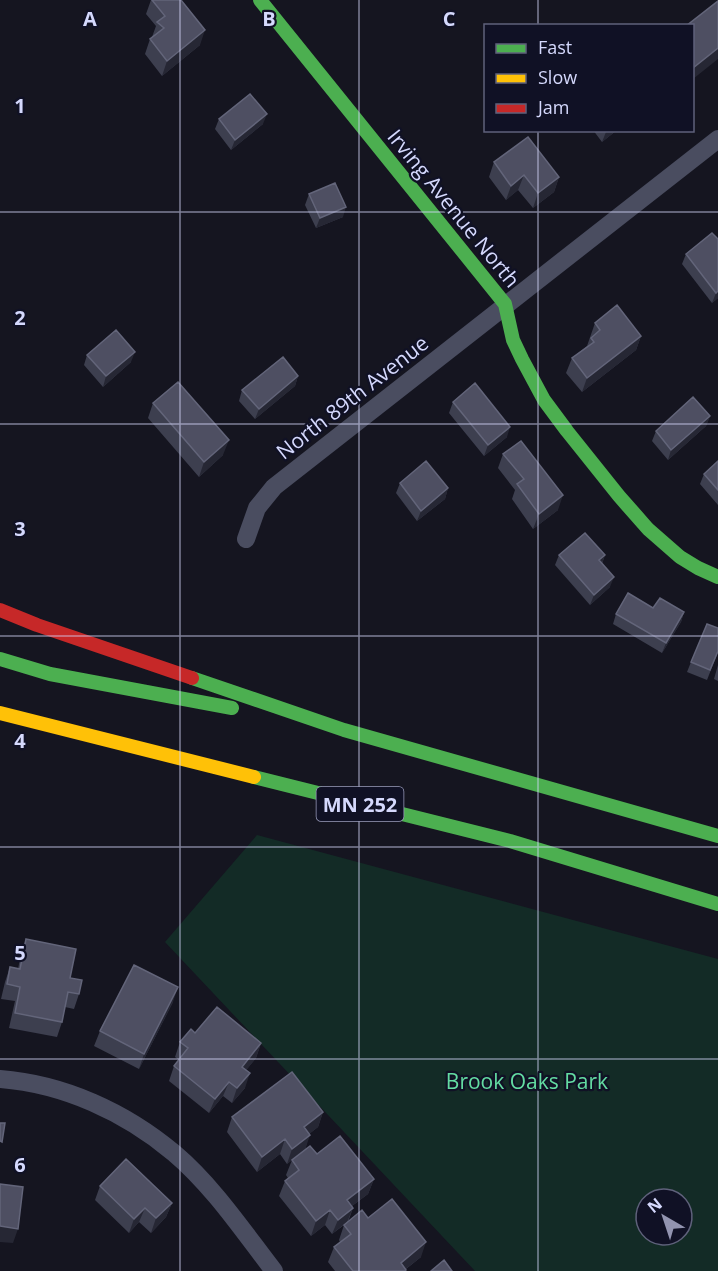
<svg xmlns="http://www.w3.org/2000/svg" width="718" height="1271" viewBox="0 0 718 1271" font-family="'Open Sans',sans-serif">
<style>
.green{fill:#132b26;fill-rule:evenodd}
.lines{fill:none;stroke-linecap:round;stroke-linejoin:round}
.street{stroke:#4a4d60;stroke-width:18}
.fast{stroke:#4caf50;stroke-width:14}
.slow{stroke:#ffc107;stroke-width:14}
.jam{stroke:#c62828;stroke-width:14}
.wall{fill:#3d3f4f}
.shaded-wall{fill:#262734}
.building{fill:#4e4f62;stroke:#63657a;stroke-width:1.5}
.grid{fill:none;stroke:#d5d9fd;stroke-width:1.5;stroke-opacity:0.55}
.labels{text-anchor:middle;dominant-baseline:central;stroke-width:4.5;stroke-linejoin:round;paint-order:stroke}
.shield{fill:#101125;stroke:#9a9dbc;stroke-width:1.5}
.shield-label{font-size:20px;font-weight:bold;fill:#d5d9fd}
.street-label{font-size:21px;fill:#d5d9fd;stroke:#101125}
.park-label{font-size:21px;fill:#63dba2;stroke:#101125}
.grid-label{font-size:20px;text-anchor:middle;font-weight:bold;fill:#d5d9fd;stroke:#101125;stroke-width:4.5;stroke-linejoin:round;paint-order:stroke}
</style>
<rect width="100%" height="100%" fill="#151520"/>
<path class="green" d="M257,835L718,959V1271H475L165,942ZM646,1199H682V1235H646Z"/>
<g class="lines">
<path class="street" d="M246,539L257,508L274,487L718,139
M0,1079C64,1084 125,1112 174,1153C213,1186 243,1231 274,1271"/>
<path class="fast" d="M260,0L505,304L513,340L522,359L544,400L567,431L619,496L648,529L680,557L698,568L718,577
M0,659L50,674L232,708
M192,678L344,730L718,836
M254,777L510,841L718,904"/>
<path class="slow" d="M0,713L254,777"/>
<path class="jam" d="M0,610L37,625L192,678"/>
</g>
<path class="wall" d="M151,0H181L200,45L162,76L145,54L150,39L152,37L156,26L146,14Z
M219,119L263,124L231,150L215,129Z
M593,130H617L602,142Z
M494,162L559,177L554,192L533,208L518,190L506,200L489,177Z
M309,194L343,217L316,228L305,205Z
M718,239V298L712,303L682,264L686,254Z
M595,323L641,336L636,350L582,392L566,373L572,358L587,346Z
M87,355L131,362L103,387L84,365Z
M298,376L295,386L255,419L239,401L242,390Z
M453,402L507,437L484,456L449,413Z
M153,403L223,455L199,477L148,418Z
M710,416L706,426L668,460L652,441L656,431Z
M503,454L558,510L533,529L512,499L515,490L498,468Z
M718,461V505L700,484L704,474Z
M400,483L448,488L445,499L417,521L396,493Z
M559,555H605L602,564L610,587L590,605L555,565Z
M684,612L681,622L662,653L613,624L616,614Z
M718,652L707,680L687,672L691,662Z
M718,665V681L714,679Z
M26,939L70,978L79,994L74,1009L65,1007L62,1022L57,1037L9,1028L15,1001L1,999L5,982L10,967L18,969L21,954Z
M173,1002L139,1069L94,1046L100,1031Z
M195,1033L261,1043L256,1058L246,1070L245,1088L232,1103L223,1096L209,1113L169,1081L174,1066L179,1060L175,1057L180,1042Z
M323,1112L318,1127L309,1134L305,1150L374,1179L368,1194L352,1206L353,1208L348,1222L368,1218L421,1257L406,1269V1271H335L328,1262L334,1247L340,1242L339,1240L344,1225L332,1234L325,1225L311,1236L279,1196L285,1181L288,1178L286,1175L292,1160L287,1164L280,1154L257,1172L227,1132L232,1117Z
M100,1186L172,1203L166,1217L151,1233L139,1222L129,1233L95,1200Z"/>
<path class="shaded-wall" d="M205,30L200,45L162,76L167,61Z
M718,48V59L693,79V68Z
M267,114L263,124L231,150L235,140Z
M608,130H617L602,142L606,132Z
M524,175L518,190L506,200L511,186Z
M559,177L554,192L533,208L538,193Z
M346,207L343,217L316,228L320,218Z
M718,291V298L712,303L716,293Z
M641,336L636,350L582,392L587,378Z
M135,352L131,362L103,387L106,376Z
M298,376L295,386L255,419L259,409Z
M710,416L706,426L668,460L671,450Z
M510,427L507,437L484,456L488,445Z
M229,440L223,455L199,477L204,462Z
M448,488L445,499L417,521L421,511Z
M563,495L558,510L533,529L539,514Z
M605,555L601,566L599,560Z
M614,577L610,587L590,605L594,595Z
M684,612L681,622L662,653L666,643Z
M178,987L173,1002L139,1069L144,1054Z
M261,1043L256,1058L237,1082L242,1067Z
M250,1073L245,1088L232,1103L237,1088Z
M229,1082L223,1096L209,1113L215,1099Z
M323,1112L318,1127L299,1142L304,1127Z
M310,1135L305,1150L287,1164L292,1149Z
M285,1139L280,1154L257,1172L262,1157Z
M374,1179L368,1194L341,1214L347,1200Z
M172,1203L166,1217L151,1233L156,1218Z
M145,1208L139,1222L129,1233L134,1219Z
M353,1208L347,1222L332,1234L338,1220Z
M330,1210L325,1225L311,1236L316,1221Z
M0,1226L18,1229L13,1243L0,1242Z
M426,1242L421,1257L403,1271L401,1263Z"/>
<path class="building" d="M152,0H181L205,30L167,61L150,39L164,28L157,22L165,16Z
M718,1V48L693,68V26H686Z
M250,94L267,114L235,140L219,119Z
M528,137L559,177L538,193L524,175L511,186L494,162Z
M335,183L346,207L320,218L309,194Z
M712,233L718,239V291L716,293L686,254Z
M617,305L641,336L587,378L572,358L594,342L591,338L600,330L595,323Z
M116,330L135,352L106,376L87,355Z
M283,357L298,376L259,409L242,390Z
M178,382L229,440L204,462L153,403Z
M475,383L510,427L488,445L453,402Z
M693,397L710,416L671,450L656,431Z
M521,441L563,495L539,514L517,484L524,479L503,454Z
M426,461L448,488L421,511L400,483Z
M718,461V490L704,474Z
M585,533L605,555L599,560L614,577L594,595L559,555Z
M628,593L653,608L660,598L684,612L666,643L616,614Z
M707,624L718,628V651L710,670L691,662Z
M26,939L76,949L70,978L82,980L79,994L68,992L62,1022L15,1013L20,987L7,984L10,967L20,969Z
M134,965L178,987L144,1054L100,1031Z
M217,1007L261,1043L242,1067L250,1073L237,1088L229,1082L215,1099L174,1066L188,1048L180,1042L191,1029L195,1033Z
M292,1072L323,1112L304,1127L310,1135L292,1149L285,1139L262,1157L232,1117Z
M0,1123H5L2,1142L0,1141Z
M340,1136L374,1179L347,1200L353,1208L338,1220L330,1210L316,1221L285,1181L299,1170L292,1160L310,1146L317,1154Z
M126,1159L172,1203L156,1218L145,1208L134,1219L100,1186Z
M0,1184L23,1187L18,1229L0,1226Z
M392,1199L426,1242L401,1263L406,1270L405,1271H353L334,1247L351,1234L344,1225L362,1210L368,1218Z
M444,1260L452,1271H431Z"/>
<path class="grid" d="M180,0V1271M359,0V1271M538,0V26M538,130V1271M0,212H718M0,424H718M0,636H718M0,847H718M0,1059H718"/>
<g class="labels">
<rect class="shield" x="316.5" y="787" width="87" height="34" rx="4.5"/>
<g class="shield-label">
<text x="360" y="804">MN 252</text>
</g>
<g class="street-label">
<text transform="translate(454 208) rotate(51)">Irving Avenue North</text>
<text transform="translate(352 397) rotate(-38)">North 89th Avenue</text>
</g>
<g class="park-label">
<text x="527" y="1081">Brook Oaks Park</text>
</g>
</g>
<g class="grid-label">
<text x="90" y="26">A</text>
<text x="269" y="26">B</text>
<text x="449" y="26">C</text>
<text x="20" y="113">1</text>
<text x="20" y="325">2</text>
<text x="20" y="536">3</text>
<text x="20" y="748">4</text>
<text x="20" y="960">5</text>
<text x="20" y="1172">6</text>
</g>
<rect x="484" y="24" width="210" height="108" fill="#101125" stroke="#5f617b" stroke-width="1.5"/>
<rect x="496" y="44" width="30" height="9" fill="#4caf50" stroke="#5f617b" stroke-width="1.5"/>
<text x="538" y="54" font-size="18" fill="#d5d9fd">Fast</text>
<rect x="496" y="74" width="30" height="9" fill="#ffc107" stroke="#5f617b" stroke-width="1.5"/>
<text x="538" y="84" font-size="18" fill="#d5d9fd">Slow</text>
<rect x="496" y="104" width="30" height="9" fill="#c62828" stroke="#5f617b" stroke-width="1.5"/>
<text x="538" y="114" font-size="18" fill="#d5d9fd">Jam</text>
<g transform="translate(664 1217) rotate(321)"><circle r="28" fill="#101125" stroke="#5f617b" stroke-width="1.5"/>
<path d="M0-4.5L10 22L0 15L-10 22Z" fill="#9294b0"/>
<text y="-9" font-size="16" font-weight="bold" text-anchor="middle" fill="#d5d9fd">N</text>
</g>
</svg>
